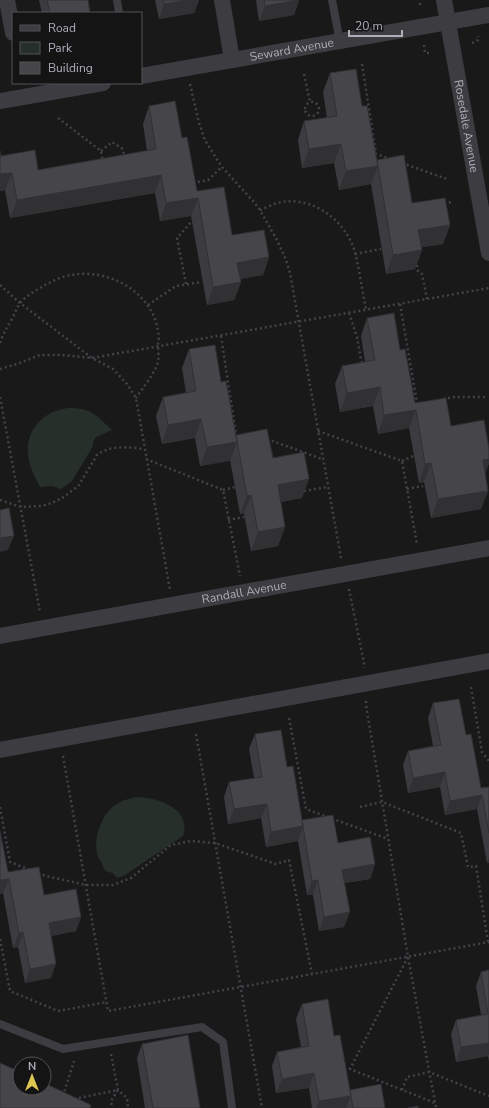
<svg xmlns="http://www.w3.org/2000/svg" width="489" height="1108" viewBox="0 0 489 1108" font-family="'Nunito Sans',sans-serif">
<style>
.green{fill:#272f2a}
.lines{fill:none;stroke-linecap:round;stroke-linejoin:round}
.path{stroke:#424348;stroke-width:2.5;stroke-dasharray:2 3;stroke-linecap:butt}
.lane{stroke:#3c3c41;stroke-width:8}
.street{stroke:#3c3c41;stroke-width:16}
.wall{fill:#3c3c40}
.shaded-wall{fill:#313134}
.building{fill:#46464a;stroke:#313134}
.labels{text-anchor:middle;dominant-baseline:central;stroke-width:3;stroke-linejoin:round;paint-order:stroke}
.street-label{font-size:12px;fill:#adaeb8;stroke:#141415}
</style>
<rect width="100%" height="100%" fill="#19191a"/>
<path class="green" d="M68,408C92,408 96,415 112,430L96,437L93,442V446L72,481L61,489L52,486L40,487C35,477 29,466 28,455C26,436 36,420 53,412C57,410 63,409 68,408Z
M138,797C159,798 192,809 183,836L125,875L117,878L113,873C104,872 104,869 101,861C99,859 97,856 97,853C94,840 99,825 106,814C114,803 125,799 138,797Z"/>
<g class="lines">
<path class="path" d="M420,5V0
M472,43L478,40V36
M424,45L425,53H431
M362,64L376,154L388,158
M304,74L310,102
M190,84L199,123L205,140L211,150L222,167L253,201L260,210L278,242L286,260L290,273L341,558
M305 109a7 7 0 1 1 14 0a7 7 0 1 1-14 0Z
M58,118L101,151L103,162
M101,151L112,142L123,149L124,157
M402,163L447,179
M193,183L208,180L222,167
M444,204L452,202
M260,210C265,208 271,205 277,203C310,195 341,217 353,246C356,254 357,262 359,270C361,284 364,297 366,310
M355,254L381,249
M416,260L418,271L422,274L427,299
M186,284L177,238L191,222
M0,285L20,303L92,358L113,369L127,384L136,398L170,590
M400,304L417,403H418
M148,305L176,286L201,282
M349,313L357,337L362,365
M221,336L236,435
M0,343C3,334 7,327 12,319C15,313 17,307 21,302C27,295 37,290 45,285C53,281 62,276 71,275C109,268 152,292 158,331C159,335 159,340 158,344C158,349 159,356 158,362C154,375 143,387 136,398
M0,369L17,364L40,355H62L92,358L489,288
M0,397L40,612
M443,399L454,397H487
M318,431L402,461L417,544
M267,439L322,459
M146,459L223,490L240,576
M402,461L413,456
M407,489L423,486
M223,490L235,487
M304,491L328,487
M0,500L21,507L41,506L52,503L64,497L79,485L97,455C109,445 130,447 144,449
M228,520L244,517
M349,589L365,668
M471,687L482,752L489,761
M366,701V705L408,957L436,1108
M289,718L306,809L388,839
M196,734L262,1108
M63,756L108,1011L489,942
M0,807L10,862L30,870
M360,807L382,802L461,833L468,867L476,866L488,942
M38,873L46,876L86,885H113L131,878L171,845L191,841L215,843L276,864L289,860L312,974
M0,939L10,991L58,1011L107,1002
M408,957L350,1069L435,1103
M111,1054L118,1090L127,1098L128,1108
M402,1090L407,1077L429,1072L489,1096
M63,1096L74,1061
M74,1099L118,1090L111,1101L112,1108"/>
<path class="lane" d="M117,0L119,13
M332,0L340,42
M0,1024L63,1049L202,1027L223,1042L232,1108"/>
<g class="street">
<path d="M7,0L13,33"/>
<path d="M222,0L232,60"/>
<path id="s1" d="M444,0L489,253"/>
<path id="s2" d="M141,76L489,15"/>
<path d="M0,101L103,83"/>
<path id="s3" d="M0,636L489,548"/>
<path d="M0,750L489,661"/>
</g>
</g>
<path class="wall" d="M39,0H88L90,13H42Z
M155,0H199L194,13L159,19Z
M256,0H299L294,15L259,21Z
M330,73L362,106L377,160L412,203L450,225L443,244L421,247L422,250L415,269L386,274L371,184L339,190L334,163L302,168L298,140L304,121L327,118L323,92Z
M149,106L182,138L197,191L232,235L269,257L263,275L240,279L241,282L234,300L207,305L191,216L160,221L155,193L10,218L5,190L0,191V151L1,156L38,170L147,151L143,124Z
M367,318L400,350L415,403L451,426L489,449V463L485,474L488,491L481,509L431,518L424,482L419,483L409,428L378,434L373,406L340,412L335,384L342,366L365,362L361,336Z
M189,349L221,382L236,435L273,458L302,498L281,502L285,527L278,546L251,551L244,514H240L230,460L200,466L195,438L162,444L156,416L163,397L186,393L182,368Z
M433,703L466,735L481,788L489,787V863H487L477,809L445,815L440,787L408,793L403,765L408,751L433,746L428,718Z
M255,734L287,767L302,820L338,843L375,864L370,879L345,883L344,927L319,931L313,895H307L298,841L266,847L261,818L228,824L224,797L229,782L254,778L249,749Z
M0,831L8,872L44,895L81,917L76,931L51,936V978L25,983L18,947L13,948L3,893L0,894Z
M489,970V1062L488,1056L456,1062L451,1034L456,1020L481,1015L476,986L481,972Z
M302,1004L334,1036L350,1090L385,1108H312L309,1088L276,1093L272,1066L277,1052L301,1047L296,1019Z
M142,1044L200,1108H145L137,1058Z"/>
<path class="shaded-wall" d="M189,0H199L194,13L159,19L164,4Z
M299,0L294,15L259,21L265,6Z
M341,144L334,163L302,168L309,149Z
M378,166L371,184L339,190L346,171Z
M12,173L5,190L0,191V174Z
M161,175L155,193L10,218L17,200Z
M198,198L191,216L160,221L166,203Z
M450,225L443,244L412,249L418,230Z
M422,250L415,269L386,274L393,255Z
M269,257L263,275L231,280L237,263Z
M241,282L234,300L207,305L213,287Z
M380,387L373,406L340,412L347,393Z
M416,410L409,428L378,434L384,415Z
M201,419L195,438L162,444L168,425Z
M237,442L230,461L200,466L207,447Z
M489,459V463L484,477L483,460Z
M431,463L424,482L419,483L425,464Z
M309,479L302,498L271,504L278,485Z
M488,491L481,509L431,518L438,499Z
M251,495L244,514H240L247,496Z
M285,527L278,546L251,551L258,532Z
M14,536L8,550L0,552V538Z
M445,772L440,787L408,793L413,778Z
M482,795L477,809L445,815L450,801Z
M267,804L261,818L228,824L234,809Z
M303,826L298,841L266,847L271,832Z
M489,857V863H487Z
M375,864L370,879L337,884L342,870Z
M9,879L3,893L0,894V880Z
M318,880L313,895H307L312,881Z
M350,912L344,927L319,931L324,917Z
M81,917L76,931L43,937L49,923Z
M23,932L18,947L13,948L19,933Z
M56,964L51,978L25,983L30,969Z
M489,1043V1054L488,1056L456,1062L461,1047Z
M314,1073L309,1088L276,1093L282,1079Z
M351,1096L346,1108H316L319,1101Z"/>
<path class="building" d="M47,0H88L90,13H50Z
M163,0H189L164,4Z
M264,0H299L265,6Z
M356,69L362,106H367L378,166L346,171L341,144L309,149L304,121L337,116L330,73Z
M175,101L182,138L187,137L197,191L224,187L232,235L264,230L269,257L237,263L241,282L213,287L198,198L166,203L161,175L17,200L12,173L0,174V151L1,156L35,150L38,170L156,149L149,106Z
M404,155L412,203L445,198L450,225L418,230L422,250L393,255L377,160Z
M394,313L400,350L405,349L415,403L446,398L451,426L484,420L489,449V459L483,460L488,491L438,499L431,463L425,464L416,410L384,415L380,387L347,393L342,366L375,360L367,318Z
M215,345L221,382L226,381L237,442L207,447L201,419L168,425L163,397L196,391L189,349Z
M267,429L273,458L304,452L309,479L278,485L285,527L258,532L251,495L247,496L236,435Z
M9,508L14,536L0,538V510Z
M459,699L466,735L471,734L481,788L489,787V833L482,795L450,801L445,772L413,778L408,751L441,745L433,703Z
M281,730L287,767L293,766L303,826L271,832L267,804L234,809L229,782L262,777L255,734Z
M333,815L338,843L370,837L375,864L342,870L350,912L324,917L318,880L312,881L302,820Z
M0,831L8,872L39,867L44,895L76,889L81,917L49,923L56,964L30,969L23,932L19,933L9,879L0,880Z
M489,970V1043L461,1047L456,1020L488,1014L481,972Z
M328,999L334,1036L340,1035L351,1096L319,1101L314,1073L282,1079L277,1052L309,1046L302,1004Z
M188,1035L200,1108H153L142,1044Z
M0,1063L20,1072V1088H44V1083L91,1105L90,1108H0Z
M381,1084L385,1108H353L350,1090Z
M418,1106V1108H408Z"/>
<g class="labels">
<g class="street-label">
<text stroke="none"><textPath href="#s2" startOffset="153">Seward Avenue</textPath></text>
<text stroke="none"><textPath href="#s1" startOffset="128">Rosedale Avenue</textPath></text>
<text stroke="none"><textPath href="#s3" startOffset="248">Randall Avenue</textPath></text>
</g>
</g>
<rect x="12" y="12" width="130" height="72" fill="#141415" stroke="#515256"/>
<rect x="20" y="25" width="20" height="6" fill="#3c3c41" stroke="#515256"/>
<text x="48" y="32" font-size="12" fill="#adaeb8">Road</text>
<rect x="20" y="42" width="20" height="12" fill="#272f2a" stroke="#515256"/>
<text x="48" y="52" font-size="12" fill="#adaeb8">Park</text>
<rect x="20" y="62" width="20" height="12" fill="#46464a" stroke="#515256"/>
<text x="48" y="72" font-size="12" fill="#adaeb8">Building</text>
<g transform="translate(32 1076)"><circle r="19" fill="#141415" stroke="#515256"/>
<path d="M0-3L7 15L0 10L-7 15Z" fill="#dcc850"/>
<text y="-6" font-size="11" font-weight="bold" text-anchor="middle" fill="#adaeb8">N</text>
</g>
<path d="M349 30v6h53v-6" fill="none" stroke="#adaeb8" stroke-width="2"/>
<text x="355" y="30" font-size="12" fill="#adaeb8" stroke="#141415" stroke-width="3" paint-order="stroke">20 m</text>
</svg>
